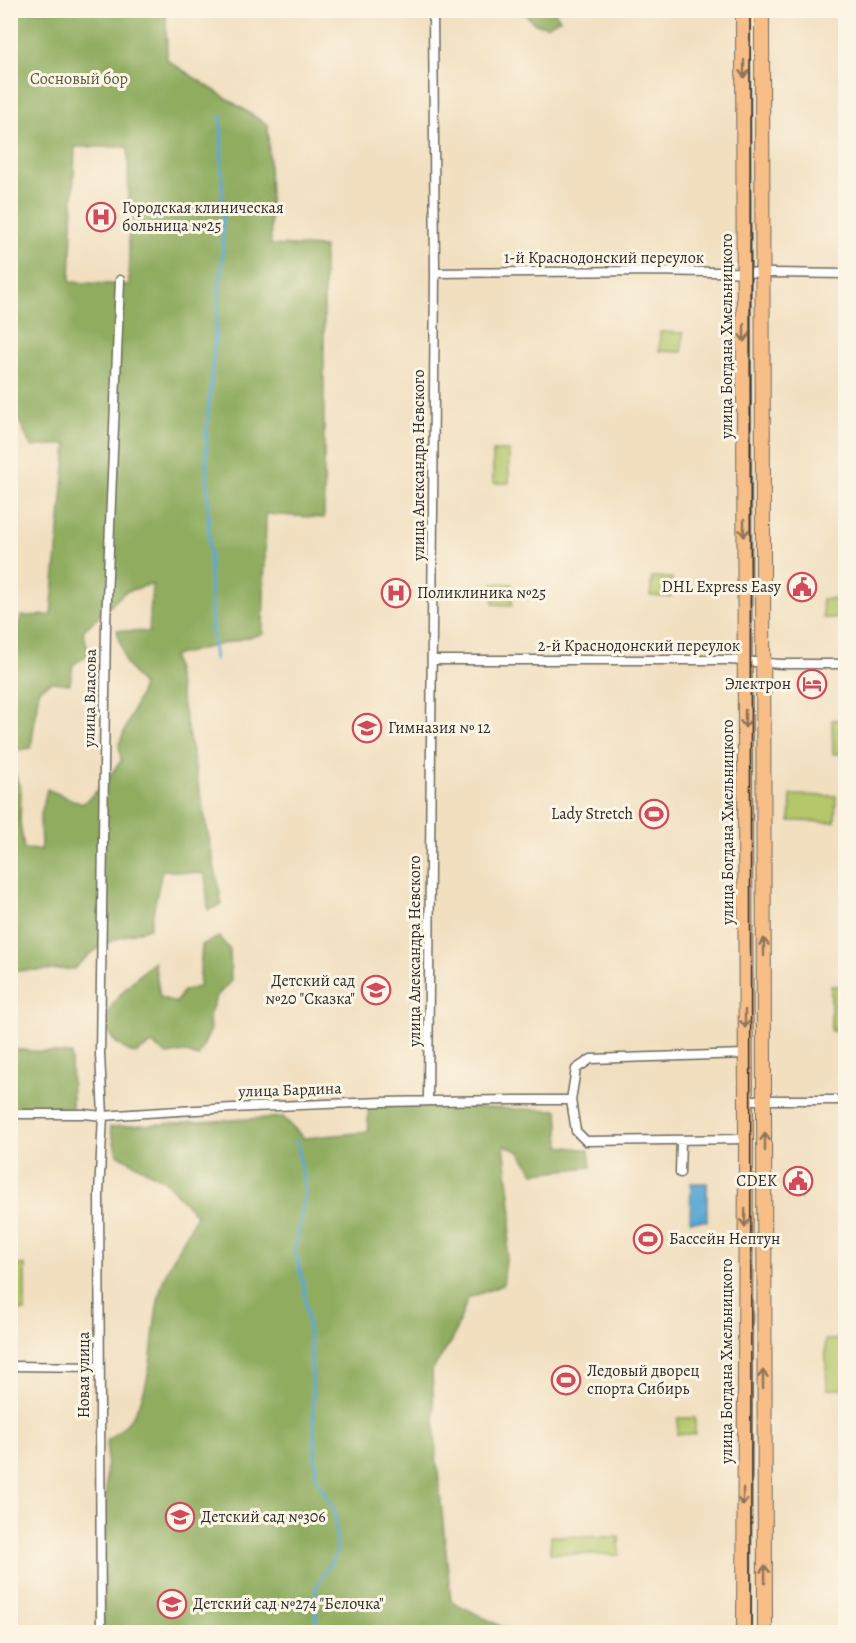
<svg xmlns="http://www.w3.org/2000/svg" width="856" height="1643" viewBox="0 0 856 1643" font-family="Alegreya,serif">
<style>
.green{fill:#b4c76a;stroke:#70794a;stroke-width:1.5}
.forest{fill:#8fac5e;stroke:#5d6c44;stroke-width:1.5;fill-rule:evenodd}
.water{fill:#5aa9d4;stroke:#426a80;stroke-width:1.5}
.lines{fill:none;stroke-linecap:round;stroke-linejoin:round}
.stream{stroke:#5aa9d4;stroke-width:3}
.minor-casing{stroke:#706a5f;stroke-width:11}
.trunk-casing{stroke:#706a5f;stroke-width:16}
.minor{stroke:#fff;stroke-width:8}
.trunk{stroke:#f7be88;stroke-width:14}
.tram{stroke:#2b2b2b;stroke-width:1.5}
.oneway{stroke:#91745a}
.labels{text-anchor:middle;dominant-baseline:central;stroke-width:6;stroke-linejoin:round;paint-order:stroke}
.park-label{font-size:16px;fill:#545a3e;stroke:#fcf5e5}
.poi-label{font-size:16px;fill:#2b2b2b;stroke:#fcf5e5;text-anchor:start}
.street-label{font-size:16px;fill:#2b2b2b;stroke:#fcf5e5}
</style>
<rect width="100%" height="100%" fill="#fcf5e5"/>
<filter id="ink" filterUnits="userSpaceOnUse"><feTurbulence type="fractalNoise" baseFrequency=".0167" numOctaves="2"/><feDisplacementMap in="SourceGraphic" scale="12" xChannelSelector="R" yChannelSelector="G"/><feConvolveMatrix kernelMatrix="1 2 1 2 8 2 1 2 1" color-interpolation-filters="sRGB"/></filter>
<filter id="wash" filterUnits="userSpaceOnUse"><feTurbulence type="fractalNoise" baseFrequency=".008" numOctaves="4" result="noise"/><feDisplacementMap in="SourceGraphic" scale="24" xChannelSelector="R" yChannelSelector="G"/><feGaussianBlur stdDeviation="1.35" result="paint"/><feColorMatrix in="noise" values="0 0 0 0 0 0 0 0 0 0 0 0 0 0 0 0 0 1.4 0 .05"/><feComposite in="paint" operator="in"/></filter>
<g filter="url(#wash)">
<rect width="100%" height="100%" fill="#f1dfc0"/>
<path class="green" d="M660,332L683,333L682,352L659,351Z
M493,451H509V483H493Z
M652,577L672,578L671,597L650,596Z
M493,583L512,584V605L493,604Z
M845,598V618H823L822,599Z
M845,719V753L833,754L832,720Z
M791,795L836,796L835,822L790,821Z
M831,986H845V1031H831Z
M11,1265H25V1311H11Z
M845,1339V1389H827L825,1340Z
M678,1418H695V1434H677Z
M551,1536L619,1537V1555L550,1553Z"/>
<path class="forest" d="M11,11H166L167,60L268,125L271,245L324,247V518L266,514L263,634L173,656L222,904L208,910L205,874L162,870L150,928C116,938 98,943 74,969L11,971L10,761L21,790L20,822L24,849L41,850L40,819L47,789L82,804L97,791L121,761L119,744L143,686L126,664L117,630L149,632L152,584L125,592L83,631L89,654L73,665L70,684L51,682L39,689L31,748L11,751V648L21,616L51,615L67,444L31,447L18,418H11ZM75,147H128L129,285L70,282Z
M522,11H554L560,19L547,26L535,24Z
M219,937L230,950L231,981L216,997L209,1016L210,1031L198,1057L184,1052L167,1055L152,1044L135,1054C74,1027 126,988 154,961L160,997L176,1003L183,991L199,987L202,945Z
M10,1049L71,1054L72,1108L11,1109Z
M368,1104L558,1110L560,1146L589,1150L591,1167L534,1173L520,1152L504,1145L512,1213L503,1285L468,1298L452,1341L432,1370L436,1453L451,1601L512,1632H103L107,1440C163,1406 145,1335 163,1281C170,1259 187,1238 196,1215L165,1181L117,1154L110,1127L283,1117L304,1138L368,1132Z"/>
<path class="water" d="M691,1183H707V1221H690Z"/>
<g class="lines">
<path class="stream" d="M215,659L212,636L206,438L223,248L221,116
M297,1140L305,1194L295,1249L304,1288L311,1354L316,1478L335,1512L337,1552L316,1587V1632"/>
</g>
</g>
<g filter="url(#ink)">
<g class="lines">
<g class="minor-casing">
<path id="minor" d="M435,273L646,271L846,274
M432,660H730L781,664H846
M428,1099L435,273L433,10
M571,1100L576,1131L586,1141L746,1139
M746,1100H846
M10,1114H84L103,1116C259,1105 414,1099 571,1100L576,1069L591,1059L745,1054
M680,1173L681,1141
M10,1366L99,1367
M101,1632L99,1194L103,1116L100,1054L106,623L120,280"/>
</g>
<g class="trunk-casing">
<path id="trunk" d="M743,10L746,1139L744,1632
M762,10L765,1632"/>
</g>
<use href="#minor" class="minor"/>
<use href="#trunk" class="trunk"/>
<path class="tram" d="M750,10L751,1632"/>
</g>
<defs><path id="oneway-shaft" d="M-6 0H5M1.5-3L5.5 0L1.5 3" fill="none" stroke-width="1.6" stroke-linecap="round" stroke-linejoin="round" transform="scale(1.5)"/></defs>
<g class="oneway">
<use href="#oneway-shaft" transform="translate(744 69) rotate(90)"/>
<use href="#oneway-shaft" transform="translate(744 333) rotate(90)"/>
<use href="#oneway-shaft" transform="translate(744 528) rotate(90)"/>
<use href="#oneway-shaft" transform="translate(745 719) rotate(90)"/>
<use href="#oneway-shaft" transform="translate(764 947) rotate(-90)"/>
<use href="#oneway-shaft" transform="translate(745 1019) rotate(90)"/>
<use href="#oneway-shaft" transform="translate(765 1142) rotate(-90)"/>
<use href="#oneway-shaft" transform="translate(745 1218) rotate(91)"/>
<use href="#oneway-shaft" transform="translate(763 1379) rotate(-90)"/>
<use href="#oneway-shaft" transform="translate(743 1497) rotate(90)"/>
<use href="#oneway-shaft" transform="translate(765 1574) rotate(-90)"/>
</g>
</g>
<defs>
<g id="hospital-ring" transform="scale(1.5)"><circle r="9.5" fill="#fcf5e5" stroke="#d1495b" stroke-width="1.5"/><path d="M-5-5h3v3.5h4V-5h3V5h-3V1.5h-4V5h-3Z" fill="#d1495b"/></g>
<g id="civic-ring" transform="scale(1.5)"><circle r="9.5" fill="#fcf5e5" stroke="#d1495b" stroke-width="1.5"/><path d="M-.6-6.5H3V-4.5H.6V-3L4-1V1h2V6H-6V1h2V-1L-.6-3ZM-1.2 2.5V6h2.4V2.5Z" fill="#d1495b"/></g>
<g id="hotel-ring" transform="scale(1.5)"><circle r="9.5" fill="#fcf5e5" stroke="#d1495b" stroke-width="1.5"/><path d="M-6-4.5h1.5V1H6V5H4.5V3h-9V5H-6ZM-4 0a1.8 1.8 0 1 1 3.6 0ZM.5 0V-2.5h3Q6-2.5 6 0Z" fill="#d1495b"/></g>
<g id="school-ring" transform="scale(1.5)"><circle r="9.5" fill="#fcf5e5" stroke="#d1495b" stroke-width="1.5"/><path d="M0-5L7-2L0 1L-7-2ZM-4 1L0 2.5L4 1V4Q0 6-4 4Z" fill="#d1495b"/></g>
<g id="stadium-ring" transform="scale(1.5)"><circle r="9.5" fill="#fcf5e5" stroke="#d1495b" stroke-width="1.5"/><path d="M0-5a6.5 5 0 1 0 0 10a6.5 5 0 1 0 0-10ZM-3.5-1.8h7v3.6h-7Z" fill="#d1495b"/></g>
</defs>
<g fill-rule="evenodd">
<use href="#hospital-ring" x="101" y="217"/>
<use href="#civic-ring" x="802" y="587"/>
<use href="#hospital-ring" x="396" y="593"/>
<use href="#hotel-ring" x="812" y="684"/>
<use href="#school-ring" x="367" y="728"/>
<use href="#stadium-ring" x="654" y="814"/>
<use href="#school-ring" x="376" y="990"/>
<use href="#civic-ring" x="798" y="1181"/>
<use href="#stadium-ring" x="648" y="1239"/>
<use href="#stadium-ring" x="566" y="1380"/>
<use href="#school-ring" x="180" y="1517"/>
<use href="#school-ring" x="172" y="1604"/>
</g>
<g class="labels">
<g class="park-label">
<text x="79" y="79">Сосновый бор</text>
</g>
<g class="poi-label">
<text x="122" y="208">Городская клиническая<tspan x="122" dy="18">больница №25</tspan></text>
<text x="781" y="587" text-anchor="end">DHL Express Easy</text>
<text x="417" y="593">Поликлиника №25</text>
<text x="791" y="684" text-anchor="end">Электрон</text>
<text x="388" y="728">Гимназия № 12</text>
<text x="633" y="814" text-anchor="end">Lady Stretch</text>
<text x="355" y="981" text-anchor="end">Детский сад<tspan x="355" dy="18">№20 "Сказка"</tspan></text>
<text x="777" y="1181" text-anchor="end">CDEK</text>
<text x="669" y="1239">Бассейн Нептун</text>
<text x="587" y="1371">Ледовый дворец<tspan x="587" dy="18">спорта Сибирь</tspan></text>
<text x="201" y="1517">Детский сад №306</text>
<text x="193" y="1604">Детский сад №274 "Белочка"</text>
</g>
<g class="street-label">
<text x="604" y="258">1-й Краснодонский переулок</text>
<text transform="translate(727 336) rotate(-90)">улица Богдана Хмельницкого</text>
<text transform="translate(419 465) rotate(-90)">улица Александра Невского</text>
<text x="639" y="646">2-й Краснодонский переулок</text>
<text transform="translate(90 698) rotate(-89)">улица Власова</text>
<text transform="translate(728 822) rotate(-90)">улица Богдана Хмельницкого</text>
<text transform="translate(415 951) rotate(-90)">улица Александра Невского</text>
<text transform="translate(290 1090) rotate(-2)">улица Бардина</text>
<text transform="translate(727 1361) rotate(-90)">улица Богдана Хмельницкого</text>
<text transform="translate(84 1375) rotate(-90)">Новая улица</text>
</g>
</g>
<rect width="856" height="1643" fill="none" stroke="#fcf5e5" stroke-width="36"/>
</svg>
